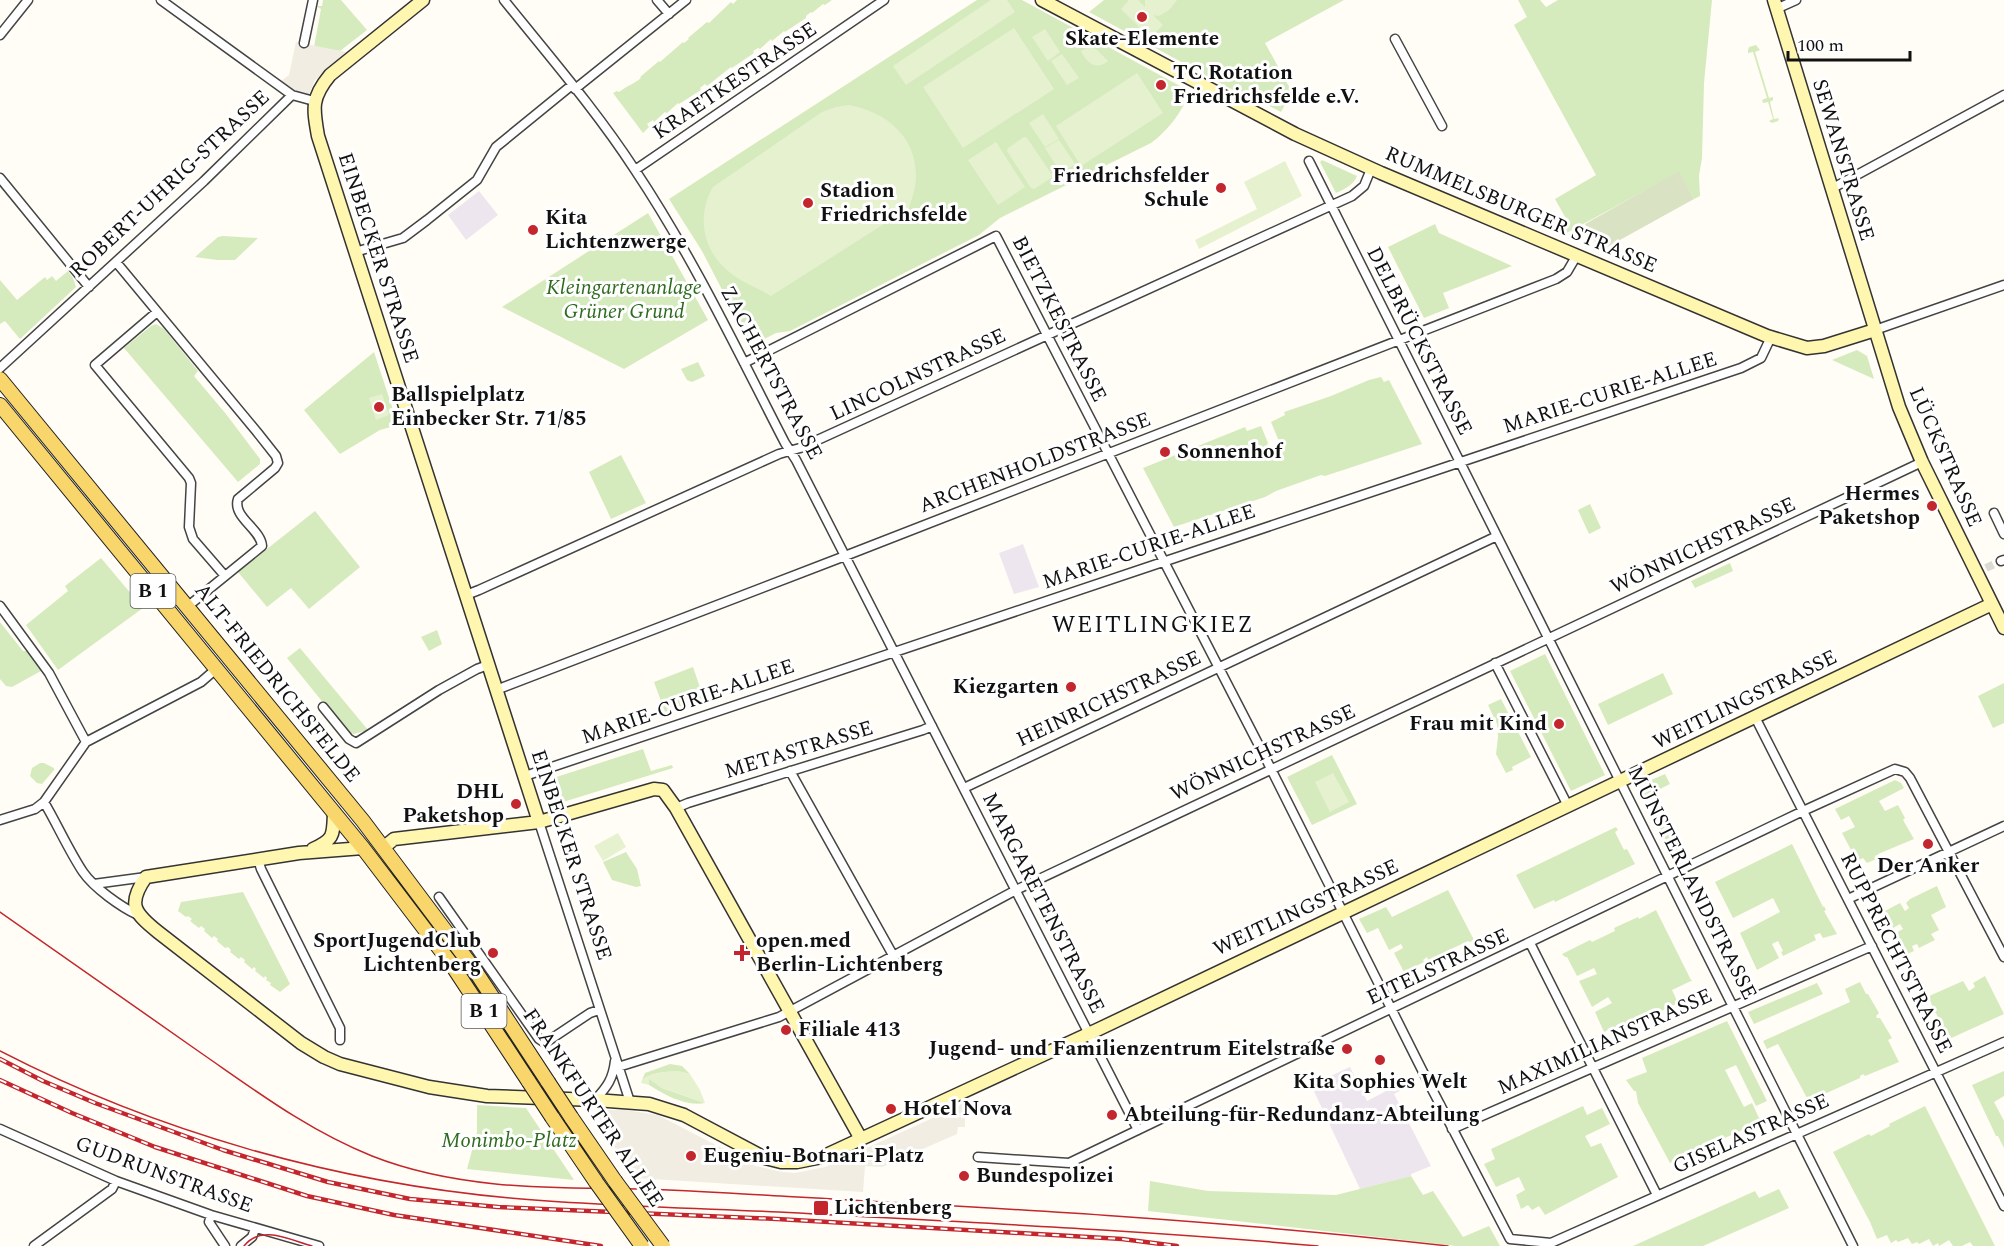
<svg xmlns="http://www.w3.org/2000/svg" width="2004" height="1246" viewBox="0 0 2004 1246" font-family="Spectral,serif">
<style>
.industrial{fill:#eee6ef}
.green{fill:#d5ebbd}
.cemetery{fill:#d9e3c4}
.pitch{fill:#e6f2cf}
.plaza{fill:#f1ede2}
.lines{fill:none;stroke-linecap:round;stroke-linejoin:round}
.street-tunnel{stroke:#dbdad3;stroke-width:8;stroke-dasharray:8 4;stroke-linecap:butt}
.street-casing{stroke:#444;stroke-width:11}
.secondary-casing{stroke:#333;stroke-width:15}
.primary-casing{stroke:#222;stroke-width:16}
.street{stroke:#fff;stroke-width:8}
.secondary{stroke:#fff6b0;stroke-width:12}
.primary{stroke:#f9d66b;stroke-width:14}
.tram{stroke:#c4262e;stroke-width:1.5}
.rail-casing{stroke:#c4262e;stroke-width:4.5}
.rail{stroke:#fff;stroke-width:2;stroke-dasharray:7;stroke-linecap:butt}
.primary-bridge-casing{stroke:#222;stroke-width:16;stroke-linecap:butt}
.primary-bridge{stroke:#f9d66b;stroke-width:14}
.poi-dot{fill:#c4262e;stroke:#fff;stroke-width:2}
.labels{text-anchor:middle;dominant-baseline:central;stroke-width:6;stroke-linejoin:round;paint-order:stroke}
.shield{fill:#fff;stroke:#585858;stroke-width:1.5}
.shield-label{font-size:20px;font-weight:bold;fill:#111}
.poi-label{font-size:21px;font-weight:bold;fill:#111;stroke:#fff;text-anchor:start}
.street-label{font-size:21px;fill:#111;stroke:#fff}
.park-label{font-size:21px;font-style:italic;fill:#2f6b1f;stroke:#fff}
.quarter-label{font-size:24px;letter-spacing:1.5px;fill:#111;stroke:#fff}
</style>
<rect width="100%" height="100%" fill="#fffdf5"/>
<path class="industrial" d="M479,191L498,215L466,240L448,215Z
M1023,544L1039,587L1014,594L999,553Z
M1350,1067L1367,1101L1413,1077L1416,1082L1394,1094L1431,1166L1411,1174V1176L1360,1189L1311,1085Z"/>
<path class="green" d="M323,0H341L367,30L340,51L314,47L321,9L316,6H322Z
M737,0H832L825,5L823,4L812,13L811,12L806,16V18L785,32L784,31L772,41L771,39L760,49L758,48L753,51L754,53L732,68L731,67L707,86L705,84L700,88L701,90L679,104L678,103L667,113L665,112L654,122L653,120L647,124L649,127L643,133L613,93L617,91L619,92C628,85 634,84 641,78L640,77L659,61L660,62L683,42L684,43L689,39L688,38L707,22L709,23L731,2L733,4Z
M977,0H1022L1191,92C1180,113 1170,129 1151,143L1000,218L979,235L790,331L776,333L751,346L702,251L669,199Z
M1104,0H1344L1265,43L1292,92L1281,112L1248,95L1246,97L1089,12Z
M1518,0H1540L1546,7L1558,0H1712L1704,83L1702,158L1699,176L1700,196L1694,199L1679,172L1561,236L1554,233L1569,224L1555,199L1596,175L1514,25L1527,17Z
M1756,45L1760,50L1755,52L1769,98L1773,97V100L1770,102L1774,119L1779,118L1778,121L1772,123L1769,121L1773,119L1768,102L1763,103L1762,100L1767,98L1753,52L1748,53V50L1749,47Z
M1322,160L1357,176C1353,185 1345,189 1336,193L1320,162Z
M648,213L708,320L624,369L502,307Z
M1435,224L1439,233L1512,266L1443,293L1449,308L1424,318L1388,247Z
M218,237L223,236L258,238L235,260H217L195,257Z
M68,271L73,278L76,287L20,339L5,321L0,324V280L17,300L45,277L47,280L52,276L56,281Z
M156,324L164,329L198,371L194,376L226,414L260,459V464L238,482L124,348L151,326Z
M1857,350L1867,356L1874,379L1832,360Z
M374,352L398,425L380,430L340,454L304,410Z
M698,362L705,376L692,382L687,380L681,369Z
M1381,377L1384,382L1389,380L1422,444L1325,476L1321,475L1276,491L1265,497L1174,527L1143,468L1245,427L1247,431L1261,426L1268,443L1266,448L1270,450L1282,444L1281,440L1278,439L1271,422L1285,415L1284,412L1331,396L1369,380Z
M621,455L646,503L611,519L589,472Z
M1590,504L1601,528L1589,534L1578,510Z
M315,511L360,567L309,609L291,588L267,607L238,572Z
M101,558L143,608L58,670L26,625L68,591L65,586Z
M1730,563L1733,571L1695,588L1691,581Z
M0,622L23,651H28L41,671L12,687L6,686L0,679Z
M437,630L442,644L429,651L421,637Z
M300,648L368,730L354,734L346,731L287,658Z
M1545,654L1605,775L1571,791L1510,671Z
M693,667L704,699L665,712L654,682Z
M1663,673L1673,694L1608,725L1598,704Z
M2004,683V723L1993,728L1978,696Z
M1501,699L1531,757L1512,767L1513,770L1506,773L1496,754L1498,737L1497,724L1488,705Z
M643,749L651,771L672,765L673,768L547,807L541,782Z
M1332,755L1357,804L1312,825L1287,777Z
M40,763H44L54,768V770L42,784L37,783L30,776L32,768Z
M1665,774L1670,784L1656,791L1686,854L1673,861L1639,790L1640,785Z
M1895,780L1901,783L1904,788L1879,801L1885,811L1898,805L1905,818L1903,820L1914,839L1878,854L1879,858L1867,863L1863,858L1857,861L1842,833L1855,827L1849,816L1841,820L1835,809Z
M1616,827L1618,830L1615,832L1624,850L1627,849L1635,864L1555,902L1554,900L1534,909L1516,875Z
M1792,844L1823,907L1824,906L1826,910L1824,911L1837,934L1823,938L1820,933L1814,935L1816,940L1783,956L1781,952L1783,951L1778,941L1772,944L1779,958L1757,970L1740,933L1780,912L1773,898L1733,918L1715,882Z
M626,852L637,869L641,886L636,887L612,880L603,862Z
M1937,886L1946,907L1931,915L1939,930L1931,934L1935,940L1919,948L1917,944L1912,946L1914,951L1905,955L1894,934L1903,929L1900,924L1893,928L1885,911L1900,903L1905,911L1909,908L1906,903L1910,899Z
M1448,890L1474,940L1470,942L1468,941L1428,960L1427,957L1423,960L1424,962L1404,972L1394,953L1403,948L1401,944L1389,950L1378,928L1367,933L1359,919L1386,907L1392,917Z
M243,892L290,984L280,992L270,985L271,983L266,980L267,978L265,976L264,978L255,971L256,969L254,967L252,969L244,962L245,960L241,957L239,959L230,952L231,950L228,947L225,948L217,941L218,939L214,936L212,938L204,931L205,929L201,926L199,928L190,921L192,919L188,916L186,917L178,911L181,902Z
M1656,910L1691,980H1693L1672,990L1678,1003L1655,1014L1654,1011L1604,1032L1595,1012L1612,1003L1608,997L1592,1007L1579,981L1597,974L1594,968L1577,976L1567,957H1565L1562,954L1590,940L1592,942L1615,931L1614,928L1638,917L1639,919Z
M1985,976L2004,1014L1947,1040L1943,1026L1942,1027L1936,1013H1935L1930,1000L1927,997L1963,981L1969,991L1975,987L1973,983Z
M1860,982L1866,994H1868L1879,1013L1876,1016L1877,1018H1880L1892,1038L1888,1040L1899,1062L1865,1076L1863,1074L1860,1076V1078L1811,1100L1809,1097L1807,1098L1778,1044L1767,1049L1763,1041L1850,1002L1845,989Z
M1817,983L1823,994L1754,1024L1748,1012Z
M1727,1021L1767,1101L1756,1106L1736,1065L1725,1070L1744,1107L1752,1103L1759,1118H1761L1762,1121L1670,1163L1638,1103L1636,1091H1634L1626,1080L1647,1072L1642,1058Z
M670,1064L682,1066L690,1074C675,1070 654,1071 642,1080L645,1073Z
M2004,1071V1096L1994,1102L2004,1121V1148L1998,1136H1996L1972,1085Z
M649,1078L662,1088L705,1103C686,1107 665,1095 649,1085Z
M477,1105L526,1108L574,1180L467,1169L477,1132Z
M1583,1106L1587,1115L1602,1108L1610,1124L1585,1136L1591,1147L1601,1143L1618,1177L1545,1215L1539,1206L1532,1210L1528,1205L1521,1209L1516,1195L1525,1190L1519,1177L1496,1187L1484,1164L1495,1159L1491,1149Z
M1925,1106L1995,1246H1973L1970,1242L1962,1246H1953L1949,1240L1939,1246L1938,1243L1933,1246L1929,1239L1919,1244L1917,1242L1912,1244L1908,1238L1898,1242L1896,1240L1891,1243L1887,1235L1877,1239L1870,1222L1833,1152L1869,1134L1871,1136L1890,1126L1889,1124Z
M1411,1176L1423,1195L1433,1191L1463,1237L1489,1226L1500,1246H1456L1148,1211L1150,1181L1208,1191L1336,1195Z
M1779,1189L1789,1208L1703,1246H1633L1755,1191L1759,1198Z"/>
<path class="cemetery" d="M1679,171L1694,199L1600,251L1585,224Z"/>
<path class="pitch" d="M991,0H1007L1015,12L906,85L893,66Z
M1129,0H1138L1145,7V0H1177L1169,10L1159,16L1153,15L1163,25L1150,38L1121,9Z
M1014,28L1054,89L963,148L923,87Z
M1045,29L1060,52L1048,61L1032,37Z
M1089,47L1096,49L1108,61C1096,71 1087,63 1081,51Z
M1062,54L1079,78L1067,85L1051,61Z
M1137,73L1163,113L1081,166L1056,126Z
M849,105C886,112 916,136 916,176C916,187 912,198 909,208L771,296C759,289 745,283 733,275C704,254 695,218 713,187L822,112L836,107Z
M1043,114L1059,139L1045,147L1029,123Z
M1024,137L1027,138L1052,175L1051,178L1034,189L1031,188L1007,151L1008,148Z
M1059,140L1075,164L1061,173L1045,148Z
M996,142L1025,187L998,205L968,160Z
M1285,161L1302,196L1199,249L1195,240L1257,209L1244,182Z
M382,394L389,415L376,420L369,398Z
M1333,773L1349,802L1330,812L1315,782Z
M618,833L626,847L603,861L594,846Z
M678,1071L690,1074L700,1090L705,1103L662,1088L649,1079V1085L641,1083L642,1080C653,1072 664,1072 678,1071Z"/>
<path class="plaza" d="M296,42L346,52L315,80L308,96L297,92L281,81L289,75Z
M967,1100L975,1111H965V1127H958L957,1134L882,1167L865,1166L863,1192L635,1178L606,1135V1128L596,1113V1110H625L658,1115L756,1166L782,1172L795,1173L825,1167L957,1107Z"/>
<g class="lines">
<path class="street-tunnel" d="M1986,568L2001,561"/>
<g class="street-casing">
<path id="street" d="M161,0L292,95
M504,0C549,56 596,110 635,170C693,257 737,350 785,443L796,460L1138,1130
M657,0L669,14
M1776,9L1796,0
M0,35L28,0
M1395,39L1442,126
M304,43L313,0
M575,89L686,0
M1309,161L1853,1246
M635,170L884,0
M0,178L89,287
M1831,189L2004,95
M355,252L403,238L427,220L477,180L496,147L572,85
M116,262L257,432L276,456L278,463L275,468L238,499C232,517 261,529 262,546L187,607
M157,312L95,365L189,478L191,483L189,527L193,539L225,576
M1875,330L2004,285
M744,363L996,236L1267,761L1422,1070L1510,1239L1551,1243L2004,1042
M0,368L204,181L292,95L314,101
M1994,513L2004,534
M2001,561L2004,560
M466,595L479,590L779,454L800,448L1352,196L1364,186L1371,169
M0,606L49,673L86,742
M1495,663L1568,806
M496,690L845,556L1556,279L1567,272L1577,255
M323,707L349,739L356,743L439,690L477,669L488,665
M1755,717L2004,1206
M790,771L894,957
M525,776L1741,368L1761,358L1771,337
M964,788L1497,536
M44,802C57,824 69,851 83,872C94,888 121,907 138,915
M676,808L688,803L923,730L932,726
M0,820L35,809L44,802L86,742L201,682L216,669
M539,822L630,1102
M258,859L261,869L340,1028V1040
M94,884L146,877
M439,897L539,1039L545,1043L590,1013L599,1010
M1848,899L2004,826
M1530,943L1657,1195
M618,1067L779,1017L1016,890L1922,462
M595,1100C607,1087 613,1079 615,1061
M0,1129L116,1181L211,1215L319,1246
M1452,1129L1872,946
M978,1157L1069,1163L1803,811L1895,769L1905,772L1910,778L2004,957
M211,1215L209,1222L225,1246
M34,1246L112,1189L116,1181
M241,1246L252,1237L255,1229"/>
</g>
<g class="secondary-casing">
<path id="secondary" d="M423,0L330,75C311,98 313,108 318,136L539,822
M1042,0L1295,134L1381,173L1767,336L1807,348L1824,346L1875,330
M1774,0L1899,407L1922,462L2004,628
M363,848L299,853L146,877C127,904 134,913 158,932L301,1043L324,1057L340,1064L429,1087L487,1096L595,1100L649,1104L684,1115L765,1158L781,1162H797L822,1157L1099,1029L1992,604
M383,848L394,839L539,822L654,789L663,790L676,808L861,1139
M313,849C335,839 333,835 334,812"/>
</g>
<g class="primary-casing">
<path id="primary" d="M0,379L363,821L474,969L548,1082
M0,405L363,848L452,965L529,1082
M552,1117L596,1182
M571,1117L615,1181"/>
</g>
<use href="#street" class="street"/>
<use href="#secondary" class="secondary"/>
<use href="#primary" class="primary"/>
<path class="tram" d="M0,912C67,959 134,1006 201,1053C256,1091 309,1131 372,1156C458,1190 553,1188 644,1189C678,1190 711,1192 744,1194C979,1207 1214,1219 1448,1246
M0,1051C157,1132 334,1182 510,1198C599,1206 689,1208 779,1212C959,1222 1139,1230 1318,1246
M244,1246C261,1224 290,1240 312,1246"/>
<g class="rail-casing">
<path id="rail" d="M0,1059L43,1081L95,1103L223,1150L328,1182L410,1199L498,1207L777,1219L1122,1239L1177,1246
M0,1080L72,1113L155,1147L307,1196L394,1215L601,1246"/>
</g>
<use href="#rail" class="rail"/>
<g class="primary-bridge-casing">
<path id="primary-bridge" d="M529,1082L552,1117
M548,1082L571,1117
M615,1181L663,1246
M596,1182L642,1246"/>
</g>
<use href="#primary-bridge" class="primary-bridge"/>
</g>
<g class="poi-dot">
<circle cx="1142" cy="17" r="6"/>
<circle cx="1161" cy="85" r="6"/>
<circle cx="1221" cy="188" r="6"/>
<circle cx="808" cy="203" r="6"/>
<circle cx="533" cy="230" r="6"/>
<circle cx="379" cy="407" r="6"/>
<circle cx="1165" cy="452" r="6"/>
<circle cx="1932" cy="506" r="6"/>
<circle cx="1071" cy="687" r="6"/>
<circle cx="1559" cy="724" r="6"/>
<circle cx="516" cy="804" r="6"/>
<circle cx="1928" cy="844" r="6"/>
<circle cx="493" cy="953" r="6"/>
<path d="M739 944h6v6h6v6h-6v6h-6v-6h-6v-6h6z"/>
<circle cx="786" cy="1030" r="6"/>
<circle cx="1347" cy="1049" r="6"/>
<circle cx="1380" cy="1060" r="6"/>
<circle cx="891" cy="1109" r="6"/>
<circle cx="1112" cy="1115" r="6"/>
<circle cx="691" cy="1156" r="6"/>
<circle cx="964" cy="1176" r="6"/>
<rect x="813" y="1200" width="16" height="16" rx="3"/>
</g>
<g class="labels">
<g class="shield">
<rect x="130.5" y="574" width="45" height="34" rx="4.5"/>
<rect x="461.5" y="994" width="45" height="34" rx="4.5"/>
</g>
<g class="shield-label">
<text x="153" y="591">B 1</text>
<text x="484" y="1011">B 1</text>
</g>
<g class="poi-label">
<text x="1142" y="39" text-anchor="middle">Skate-Elemente</text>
<text x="1173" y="73">TC Rotation<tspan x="1173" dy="24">Friedrichsfelde e.V.</tspan></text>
<text x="1209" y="176" text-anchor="end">Friedrichsfelder<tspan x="1209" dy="24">Schule</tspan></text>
<text x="820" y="191">Stadion<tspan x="820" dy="24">Friedrichsfelde</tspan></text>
<text x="545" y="218">Kita<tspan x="545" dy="24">Lichtenzwerge</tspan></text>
<text x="391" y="395">Ballspielplatz<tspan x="391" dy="24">Einbecker Str. 71/85</tspan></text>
<text x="1177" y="452">Sonnenhof</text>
<text x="1920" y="494" text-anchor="end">Hermes<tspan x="1920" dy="24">Paketshop</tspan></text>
<text x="1059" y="687" text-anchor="end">Kiezgarten</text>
<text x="1547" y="724" text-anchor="end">Frau mit Kind</text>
<text x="504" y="792" text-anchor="end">DHL<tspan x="504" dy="24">Paketshop</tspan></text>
<text x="1928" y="866" text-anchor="middle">Der Anker</text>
<text x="481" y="941" text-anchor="end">SportJugendClub<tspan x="481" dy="24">Lichtenberg</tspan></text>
<text x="756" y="941">open.med<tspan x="756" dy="24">Berlin-Lichtenberg</tspan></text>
<text x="798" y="1030">Filiale 413</text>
<text x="1335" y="1049" text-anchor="end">Jugend- und Familienzentrum Eitelstraße</text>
<text x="1380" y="1082" text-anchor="middle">Kita Sophies Welt</text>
<text x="903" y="1109">Hotel Nova</text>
<text x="1124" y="1115">Abteilung-für-Redundanz-Abteilung</text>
<text x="703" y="1156">Eugeniu-Botnari-Platz</text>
<text x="976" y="1176">Bundespolizei</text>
<text x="834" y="1208">Lichtenberg</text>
</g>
<g class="street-label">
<text transform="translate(735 81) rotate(-34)">KRAETKESTRASSE</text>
<text transform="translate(1843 160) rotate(73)">SEWANSTRASSE</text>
<text transform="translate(170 184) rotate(-43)">ROBERT-UHRIG-STRASSE</text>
<text transform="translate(1521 210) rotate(23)">RUMMELSBURGER STRASSE</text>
<text transform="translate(378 258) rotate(72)">EINBECKER STRASSE</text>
<text transform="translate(1059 319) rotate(63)">BIETZKESTRASSE</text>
<text transform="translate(1419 341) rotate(63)">DELBRÜCKSTRASSE</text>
<text transform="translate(771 373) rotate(62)">ZACHERTSTRASSE</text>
<text transform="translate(918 375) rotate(-25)">LINCOLNSTRASSE</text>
<text transform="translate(1610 393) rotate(-18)">MARIE-CURIE-ALLEE</text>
<text transform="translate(1945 457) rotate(66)">LÜCKSTRASSE</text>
<text transform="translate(1035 463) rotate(-21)">ARCHENHOLDSTRASSE</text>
<text transform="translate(1703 546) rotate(-25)">WÖNNICHSTRASSE</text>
<text transform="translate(1149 547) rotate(-19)">MARIE-CURIE-ALLEE</text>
<text transform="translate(277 683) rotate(51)">ALT-FRIEDRICHSFELDE</text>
<text transform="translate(1109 699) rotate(-25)">HEINRICHSTRASSE</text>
<text transform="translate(1745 700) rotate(-26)">WEITLINGSTRASSE</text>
<text transform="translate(688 702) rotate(-19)">MARIE-CURIE-ALLEE</text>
<text transform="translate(799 750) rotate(-17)">METASTRASSE</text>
<text transform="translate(1263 753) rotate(-25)">WÖNNICHSTRASSE</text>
<text transform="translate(571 855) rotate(72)">EINBECKER STRASSE</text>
<text transform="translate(1692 883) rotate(63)">MÜNSTERLANDSTRASSE</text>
<text transform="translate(1043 903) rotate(63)">MARGARETENSTRASSE</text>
<text transform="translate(1306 908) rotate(-25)">WEITLINGSTRASSE</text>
<text transform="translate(1896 953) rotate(63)">RUPPRECHTSTRASSE</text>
<text transform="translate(1438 967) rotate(-25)">EITELSTRASSE</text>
<text transform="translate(1605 1042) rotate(-24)">MAXIMILIANSTRASSE</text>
<text transform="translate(593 1108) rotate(56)">FRANKFURTER ALLEE</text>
<text transform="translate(1751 1134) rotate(-24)">GISELASTRASSE</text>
<text transform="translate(164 1175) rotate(20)">GUDRUNSTRASSE</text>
</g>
<g class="park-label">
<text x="624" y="288">Kleingartenanlage<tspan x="624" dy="24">Grüner Grund</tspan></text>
<text x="509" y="1141">Monimbo-Platz</text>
</g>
<g class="quarter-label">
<text x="1153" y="625">WEITLINGKIEZ</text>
</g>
</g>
<path d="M1788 51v9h122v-9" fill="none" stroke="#111111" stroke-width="3"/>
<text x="1797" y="51" font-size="18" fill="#111111" stroke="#ffffff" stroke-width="4.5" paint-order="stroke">100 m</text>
</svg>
